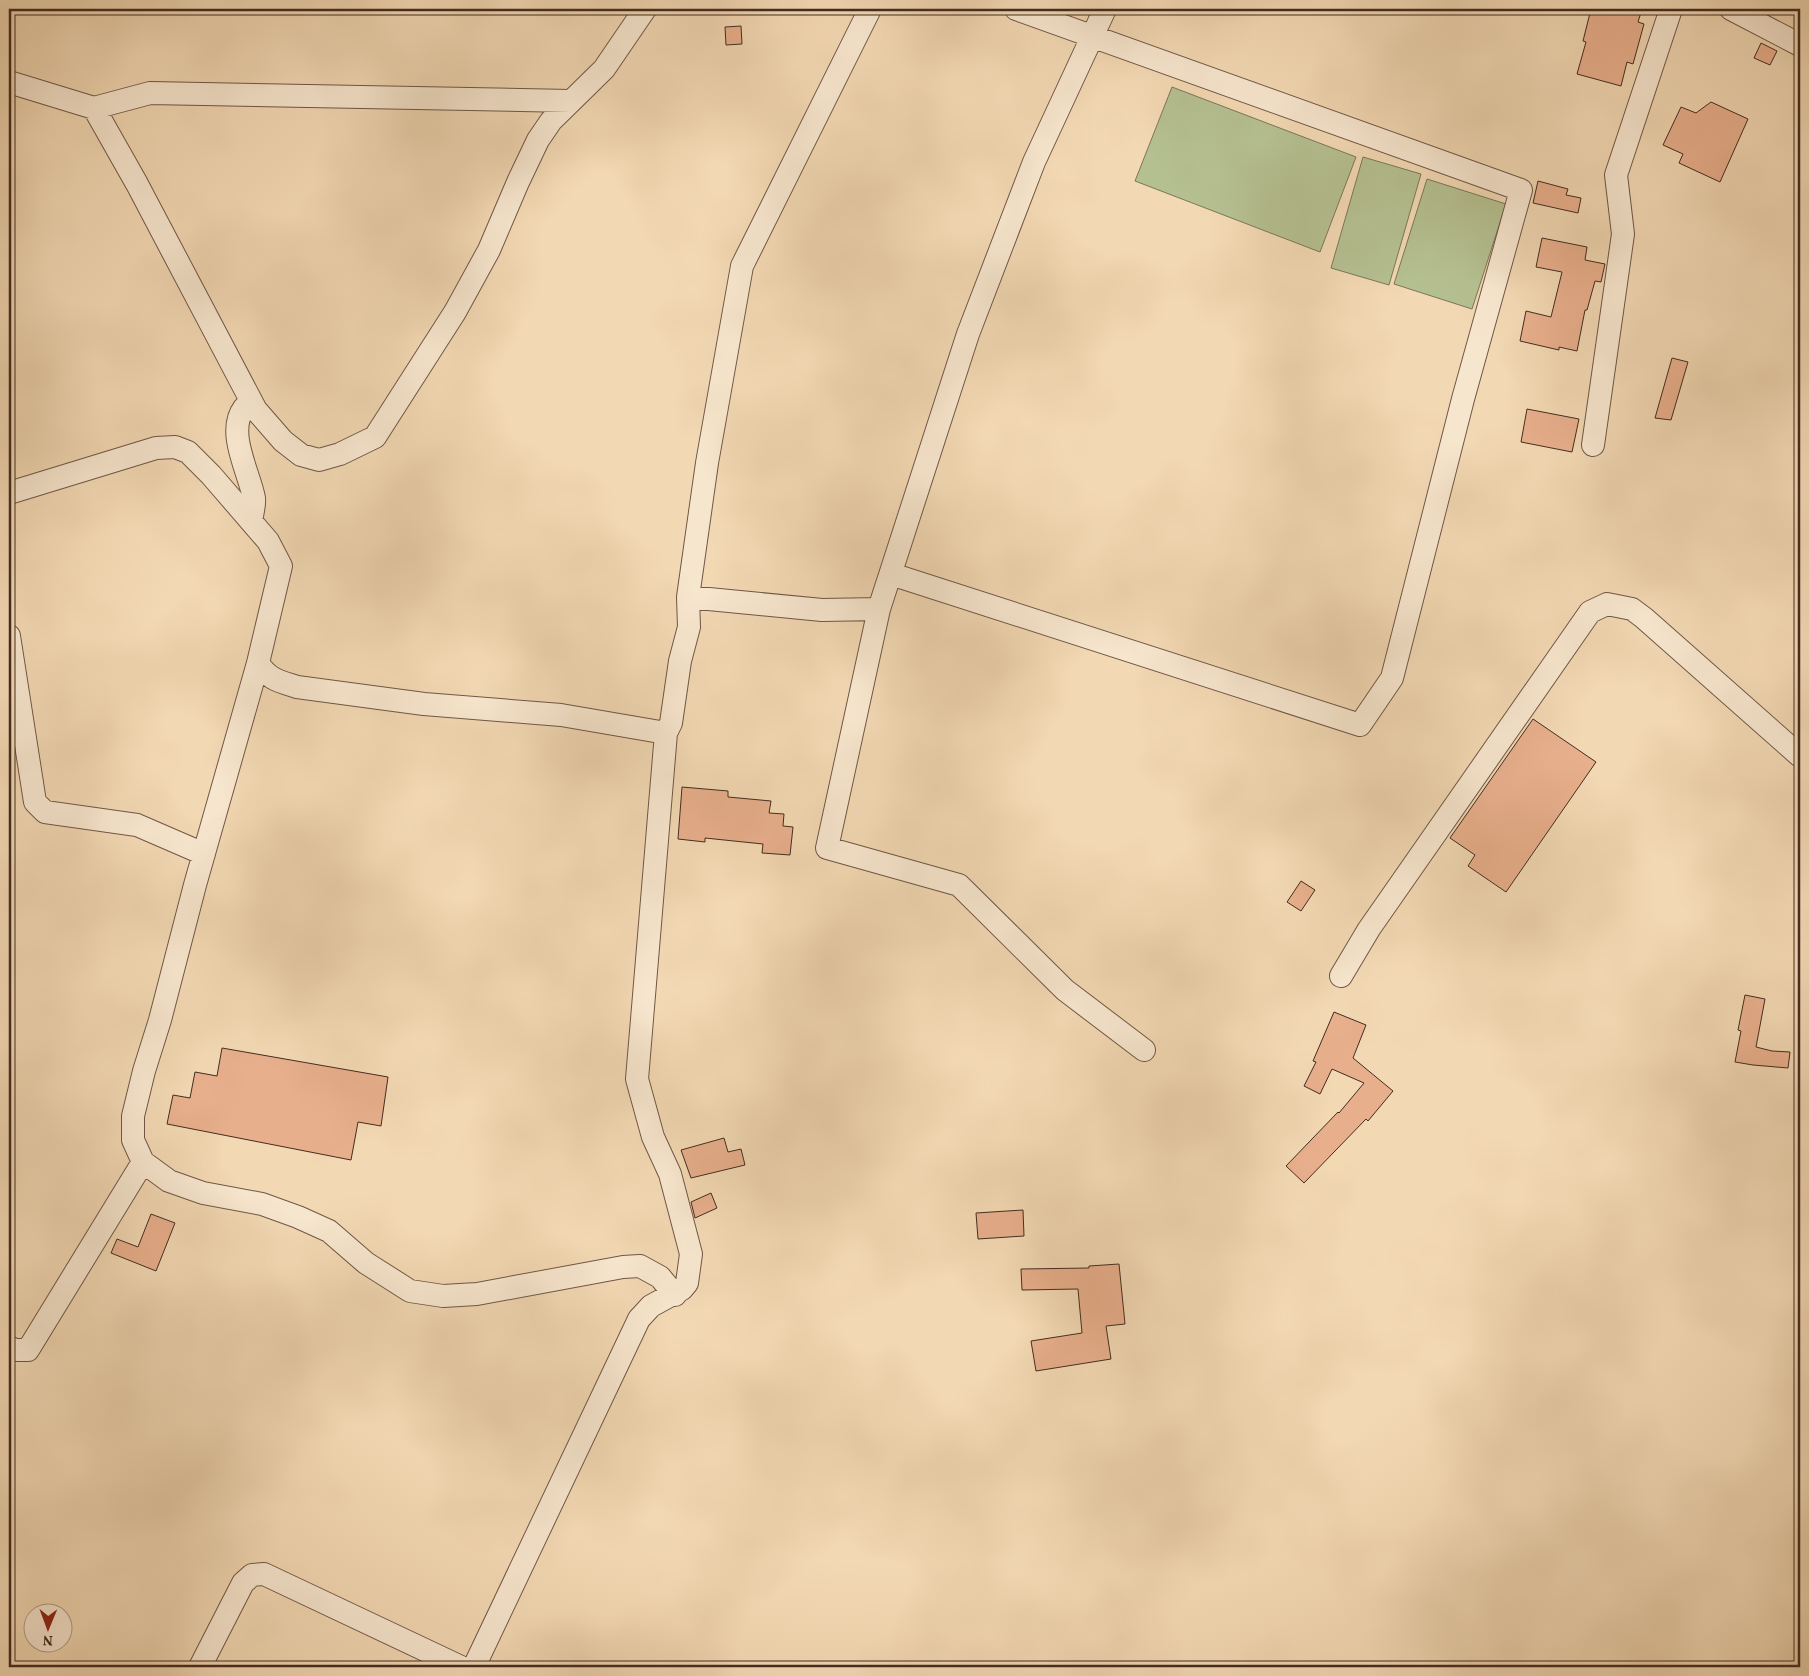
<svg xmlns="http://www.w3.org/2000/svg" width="1809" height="1676" viewBox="0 0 1809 1676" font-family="Vollkorn,serif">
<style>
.green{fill:#b5c091;stroke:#7c7659}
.building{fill:#e8af8c;stroke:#442c21}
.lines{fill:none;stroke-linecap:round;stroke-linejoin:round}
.street-casing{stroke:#705746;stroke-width:24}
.street{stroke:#f7e6ce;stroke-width:22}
</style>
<rect width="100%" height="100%" fill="#f2d8b3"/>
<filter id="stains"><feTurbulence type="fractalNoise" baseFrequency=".004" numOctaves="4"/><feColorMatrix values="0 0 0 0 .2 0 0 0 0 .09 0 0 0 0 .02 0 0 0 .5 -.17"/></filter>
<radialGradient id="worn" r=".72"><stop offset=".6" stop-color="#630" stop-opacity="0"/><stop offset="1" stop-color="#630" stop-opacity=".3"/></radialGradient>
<path class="green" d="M1172,87L1356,157L1320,252L1135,181Z
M1363,157L1421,174L1389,285L1331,268Z
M1427,179L1506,204L1472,309L1394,284Z"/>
<path class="building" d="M1591,9H1642L1638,22L1644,24L1633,64L1627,62L1621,86L1577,74L1586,42L1583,41Z
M741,26L742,44L726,45L725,27Z
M1761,43L1777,51L1770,65L1754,58Z
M1711,102L1748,119L1720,182L1679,163L1683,154L1663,145L1681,107L1696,113Z
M1538,181L1568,189L1566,195L1581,198L1578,213L1533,203Z
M1542,238L1587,247L1585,260L1605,264L1601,282L1595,281L1587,310H1585L1577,351L1559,347V350L1520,341L1526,311L1551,317L1562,272L1536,267Z
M1672,358L1688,362L1671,420L1655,418Z
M1527,409L1579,419L1572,452L1521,442Z
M1533,719L1596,762L1506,892L1468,866L1475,855L1450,838Z
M682,787L728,791V797L771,801L769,813L784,814L783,826L793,827L790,855L762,853L763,844L705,838V842L678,839Z
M1301,881L1315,890L1301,911L1287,902Z
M1745,995L1765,999L1756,1047L1772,1051L1790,1052L1788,1068L1753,1065L1735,1062L1741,1031L1738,1030Z
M1334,1012L1366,1025L1353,1058L1393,1091L1368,1121L1366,1119L1304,1183L1286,1166L1338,1112L1339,1113L1364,1083L1332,1069L1320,1094L1304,1086L1316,1062L1313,1061Z
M222,1048L388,1077L381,1126L358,1122L351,1160L167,1124L173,1095L190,1098L195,1072L217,1076Z
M724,1138L728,1152L741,1149L745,1165L691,1178L681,1150Z
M711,1193L717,1208L695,1218L691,1202Z
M1023,1210L1024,1236L978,1239L976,1213Z
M151,1214L175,1223L156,1271L111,1253L117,1239L138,1247Z
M1119,1264L1125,1324L1106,1326L1111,1359L1036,1371L1031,1341L1082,1333L1078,1289L1022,1290L1021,1269L1089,1268V1266Z"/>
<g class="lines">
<g class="street-casing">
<path id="street" d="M1105,9L1034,162L968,334L879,609L827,848L959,885L1065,990L1144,1050
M1731,9L1800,45
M9,82L94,108L150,93L571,101
M94,108L137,184L256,410
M1593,445L1623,234L1616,175L1671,9
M9,493L156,448L175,447L188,452L211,475L268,541L281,566L258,663C269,680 279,681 297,687L424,704L561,715L666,733L671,723L680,661L689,627L688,597L822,610L879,609
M251,521C252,514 255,505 254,498C249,472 226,432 244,408L256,410L283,441L301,455L319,460L340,454L375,437L455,312L489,250L518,182L538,140L551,121L604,69L645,9
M891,574L1360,725L1392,678L1463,399L1521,190L1016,9
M688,597L707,463L742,266L870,9
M9,636L35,802L45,812L137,825L204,854
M258,663L195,885L160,1020L144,1071L133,1116V1140L143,1162L169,1181L203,1193L262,1204L298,1217L329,1231L366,1263L410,1291L443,1296L477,1294L623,1267L640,1266L660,1277L675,1295
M1341,976L1369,929L1590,612L1607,604L1632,609L1644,618L1800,756
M9,1347L15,1350H28L143,1162
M200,1667L243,1583L252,1575L264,1574L461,1667
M474,1667L639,1319L651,1306L682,1289L687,1283L691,1254L670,1174L653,1137L637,1079L666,733"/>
</g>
<use href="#street" class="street"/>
</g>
<rect width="1809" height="1676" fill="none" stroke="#f2d8b3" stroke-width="30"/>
<rect x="10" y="10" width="1789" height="1656" fill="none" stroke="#442c21" stroke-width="2.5"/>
<rect x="15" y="15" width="1779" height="1646" fill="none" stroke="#442c21"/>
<g transform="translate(48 1628) rotate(181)"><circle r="24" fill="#f7e6ce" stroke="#af9c89"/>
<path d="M0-4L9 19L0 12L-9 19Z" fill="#8f2418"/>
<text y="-8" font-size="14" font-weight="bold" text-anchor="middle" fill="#442c21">N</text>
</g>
<rect width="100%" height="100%" filter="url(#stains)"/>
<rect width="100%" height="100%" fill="url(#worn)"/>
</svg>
